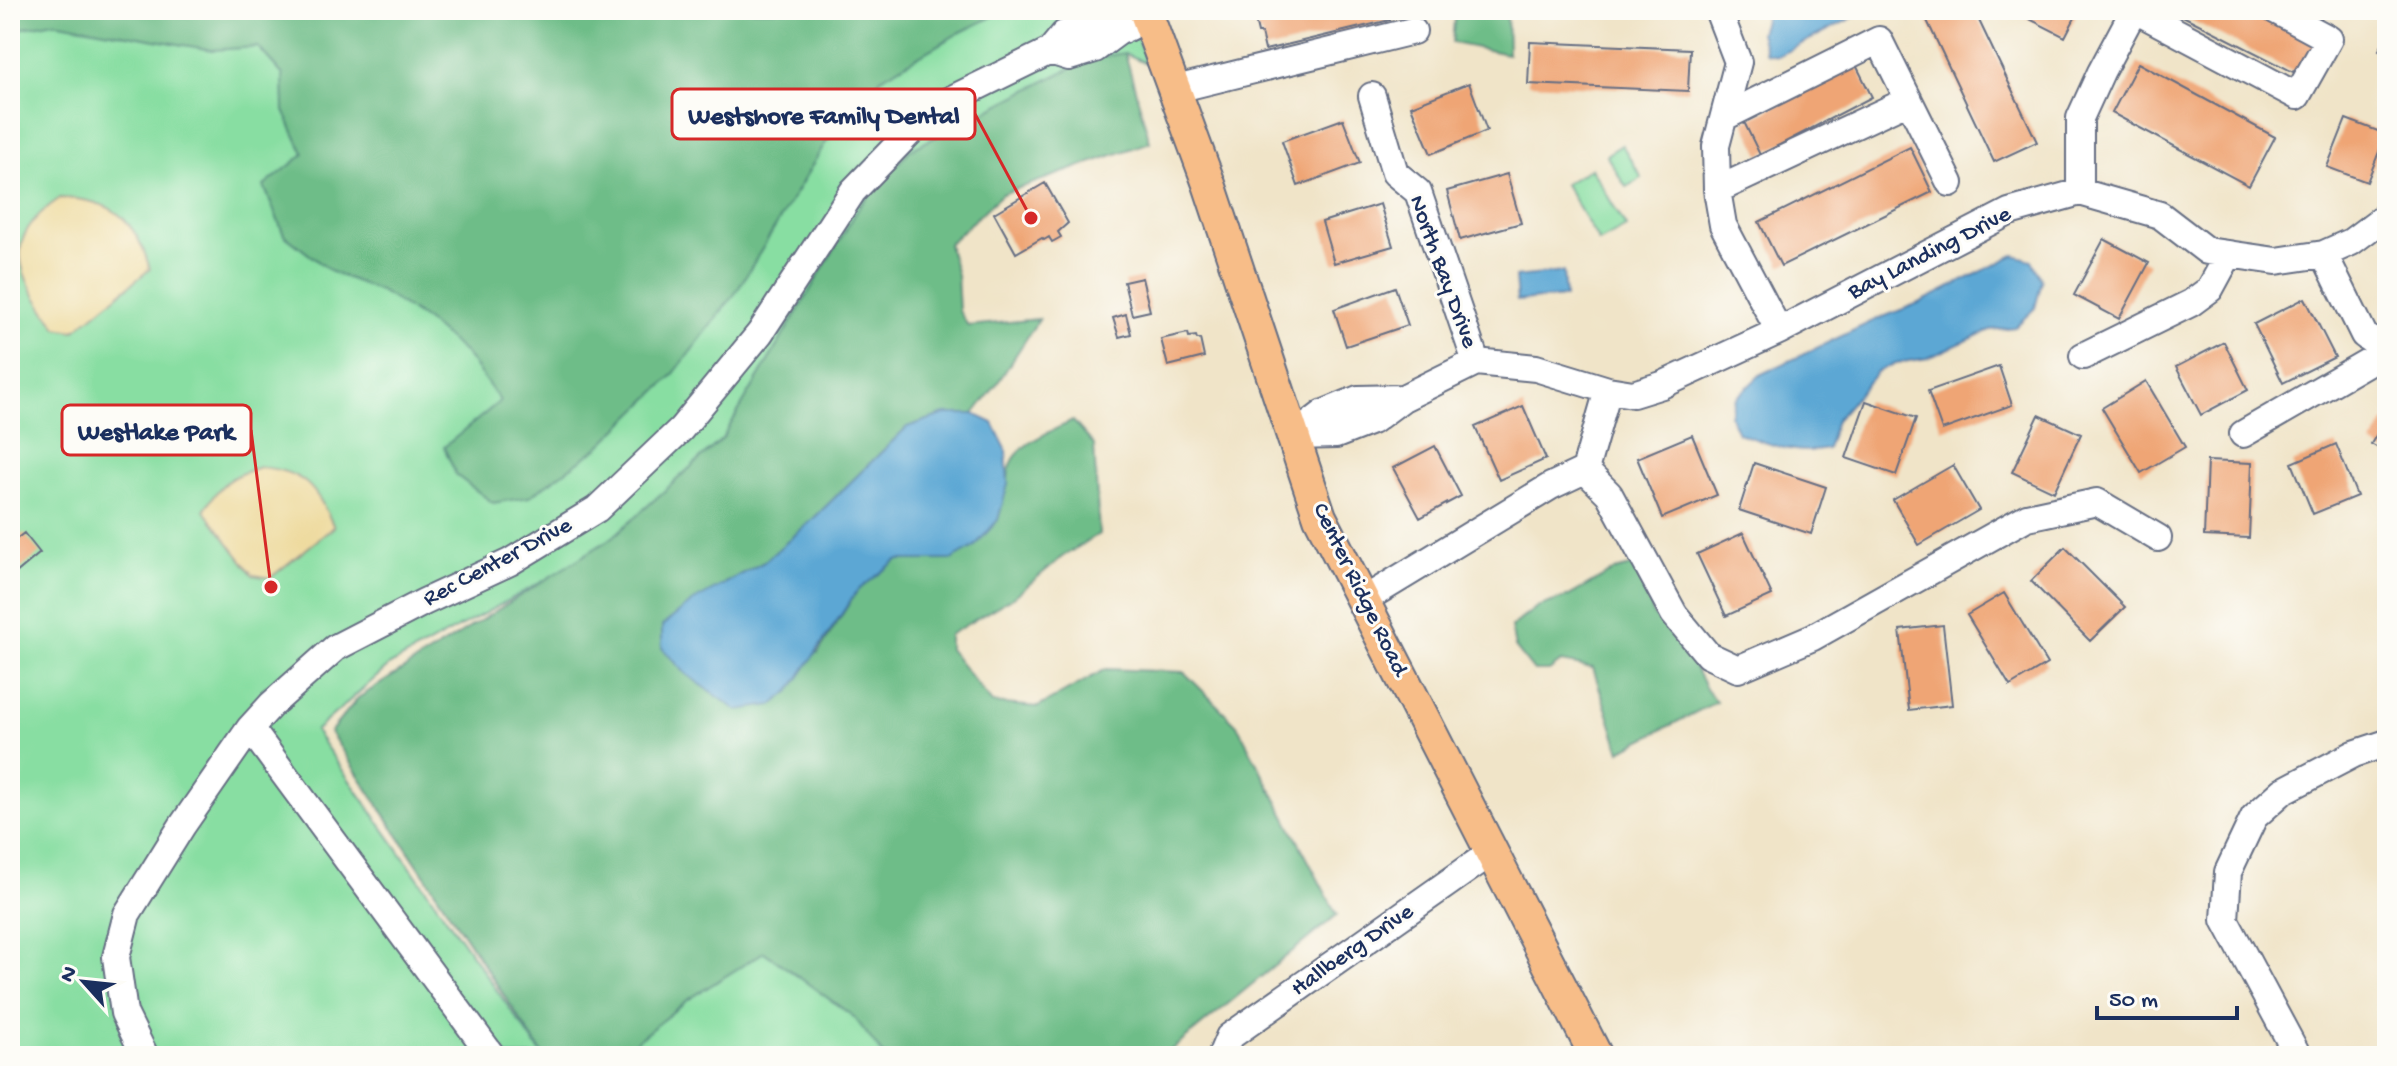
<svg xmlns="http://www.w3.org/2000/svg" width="2397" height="1066" viewBox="0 0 2397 1066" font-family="'Gochi Hand',sans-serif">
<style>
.green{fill:#88dea2;stroke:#528680;stroke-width:2}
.forest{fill:#6ebd88;stroke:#447673;stroke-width:2}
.sand{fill:#eeda9e;stroke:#84847e;stroke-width:2}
.water{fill:#5ca7d4;stroke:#3c6b99;stroke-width:2}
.building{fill:#efa574}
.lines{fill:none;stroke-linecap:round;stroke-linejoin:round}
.minor-casing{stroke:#666e83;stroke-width:30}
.major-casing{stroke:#666e83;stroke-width:36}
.minor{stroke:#fff;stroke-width:26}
.major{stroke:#f7bd88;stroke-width:32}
.labels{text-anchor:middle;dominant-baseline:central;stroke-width:6;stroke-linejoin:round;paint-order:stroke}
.street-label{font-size:24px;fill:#1b2f5e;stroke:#fdfcf7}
.leader{fill:none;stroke:#d62828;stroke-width:3}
.callout-dot{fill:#d62828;stroke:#fdfcf7;stroke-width:3}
.callout{fill:#fdfcf7;stroke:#d62828;stroke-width:3}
.callout-label{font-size:26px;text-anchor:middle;font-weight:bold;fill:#1b2f5e}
</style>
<rect width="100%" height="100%" fill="#fdfcf7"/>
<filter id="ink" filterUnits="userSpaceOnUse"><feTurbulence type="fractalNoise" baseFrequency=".0125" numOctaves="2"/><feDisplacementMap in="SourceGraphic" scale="16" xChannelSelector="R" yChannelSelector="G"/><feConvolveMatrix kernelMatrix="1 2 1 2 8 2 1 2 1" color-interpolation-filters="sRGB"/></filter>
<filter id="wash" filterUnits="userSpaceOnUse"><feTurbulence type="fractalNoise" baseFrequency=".006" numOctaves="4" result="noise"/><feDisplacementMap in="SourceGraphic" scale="32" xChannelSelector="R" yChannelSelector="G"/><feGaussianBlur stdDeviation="1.8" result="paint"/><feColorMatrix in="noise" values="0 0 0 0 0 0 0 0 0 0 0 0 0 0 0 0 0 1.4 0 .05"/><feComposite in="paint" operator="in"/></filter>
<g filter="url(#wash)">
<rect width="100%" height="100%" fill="#f0e4c8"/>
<path class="green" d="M10,10H1128L1146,63L1125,53L910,150L861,204L820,289L804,343L675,509L390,665L315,731L543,1056H10Z
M1622,145L1642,178L1626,187L1606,155Z
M1591,168L1626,227L1599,242L1565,184Z
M764,951L857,1019L885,1056H618L686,1001Z"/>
<path class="forest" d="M10,10H1006L959,33L881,78L826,142L737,291L672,376L599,447L529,497L493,503L456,475L444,447L500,401L466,354L426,320L380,291L332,272L284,235L264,186L304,154L284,111L283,75L258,47L212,50L54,22L10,31Z
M1455,10H1507L1508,54L1452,43Z
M1125,53L1150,142L1002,194L948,244L957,275L959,311L968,326L1039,319L997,384L974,414H945L907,427L811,521L764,562L727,582L818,653L857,591L897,560L1008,484C1006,446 1045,434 1073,421L1094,445L1099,534L1062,557L1015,596L949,635V649L992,703L1038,707L1106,669L1184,672L1237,725L1337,915L1164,1056H884L854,1017L764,952L686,1001L618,1056H544L330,732L358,698L613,537L722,439L861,204L910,150L1090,58Z
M1639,564L1647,583L1653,615L1683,644L1706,689L1716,702L1620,751L1593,668L1561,662L1549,671H1534L1515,647L1511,627L1537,607L1567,597L1615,570Z"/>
<path class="sand" d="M60,198C113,199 135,218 150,269L74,331L57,328C16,272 0,239 60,198Z
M260,467C305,471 316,488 334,527L270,578L253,575L204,510C221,483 229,476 260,467Z"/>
<path class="water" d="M1767,10H1867L1778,56L1766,53L1760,33Z
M2014,255L2032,260L2042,281L2035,308L2015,327L1990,330L1928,358L1896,363L1877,372L1836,420L1827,449C1795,456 1767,443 1738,433L1730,415L1735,399L1760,375L1873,321L1921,302Z
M1563,272L1565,297L1517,301L1515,277Z
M945,414H974L993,423L1006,449L1008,484L998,520L974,547L951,560H897L857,591L790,691L772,705L737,710L686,674L662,648V626L692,602L764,562L811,521L907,427Z"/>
<g id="blocks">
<path class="building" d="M1256,10H1388L1390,20L1265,50L1261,33H1258L1253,12Z
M1922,10H1974L2037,142L1994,162Z
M2020,10H2079L2065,37L2018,13Z
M2171,10H2265L2320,38L2301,76Z
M2387,37V55L2379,50Z
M1530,42L1690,49L1688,91L1528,84Z
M2138,63L2275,137L2249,186L2112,113Z
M1856,65L1872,97L1760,155L1744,122Z
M1469,83L1487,131L1431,154L1411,106Z
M1343,119L1360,163L1298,186L1282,141Z
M2346,119L2386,134L2367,182L2327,167Z
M1910,147L1932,192L1781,266L1759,222Z
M1507,174L1521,223L1460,240L1447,191Z
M1045,183L1068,223L1058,232L1061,237L1052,242L1049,237L1044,240L1042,238L1016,253L994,213Z
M1380,204L1393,246L1334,263L1322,222Z
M2104,239L2149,263L2119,319L2074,295Z
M1142,278L1150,311L1132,315L1124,282Z
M1395,287L1408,325L1346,346L1334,309Z
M2305,298L2335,357L2283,383L2254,324Z
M1126,314L1131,334L1119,337L1113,318Z
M1188,333L1189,337L1196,336L1197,339H1200L1204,357L1168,366L1161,339Z
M2224,342L2248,390L2201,415L2176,367Z
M1999,366L2012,405L1942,430L1928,391Z
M2146,381L2185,447L2141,473L2102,408Z
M1866,401L1916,418L1896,475L1846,458Z
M1523,406L1546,459L1499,480L1475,427Z
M2039,415L2081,434L2054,492L2012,472Z
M2387,417V453L2371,444Z
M1692,435L1717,495L1662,518L1637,458Z
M2336,444L2357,496L2313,514L2292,463Z
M1435,446L1461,496L1420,518L1393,468Z
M2207,461L2252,463L2249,538L2204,536Z
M1754,463L1826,487L1811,534L1739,510Z
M1953,465L1979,510L1919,545L1893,500Z
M24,533L40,553L10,578V544Z
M1743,533L1772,595L1726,616L1697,554Z
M2065,547L2125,607L2090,641L2031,581Z
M2004,593L2047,664L2010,686L1967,615Z
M1943,625L1952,705L1909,710L1900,630Z"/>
</g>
</g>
<g filter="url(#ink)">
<use href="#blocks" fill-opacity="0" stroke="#666e83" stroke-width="2"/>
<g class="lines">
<g class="minor-casing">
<path id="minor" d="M1718,10L1738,62L1716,146L1717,190L1723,225L1779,331
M2135,10L2297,96L2329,39L2275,10
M1050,51L1069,57L1095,49L1118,32L1129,27
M1172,90L1413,31
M1372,96L1395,173L1418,192L1476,362
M1724,117L1879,40L1950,183
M1717,190L1909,100
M2080,192V118L2101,72L2134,10
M2324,254L2364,335L2387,352
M2083,356L2191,303L2210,289L2229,254
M2243,434L2385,352
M1294,436L1336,435L1372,421L1403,398L1476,362L1536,368L1608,390L1633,394L1662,385L1779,331L2009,212L2080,192L2160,215L2207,251L2276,261L2324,254L2351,242L2387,215
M1294,436L1324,413L1358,399L1403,398
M1585,470L1608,390
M1362,601L1551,486L1585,470L1609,494L1674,614L1708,655L1738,669L1813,637L2027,517L2097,502L2158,538
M250,728L492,1056
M145,1056L124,1013L116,957L127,914L182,826L250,728L271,705L335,648L424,602L510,562L597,509L681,429L760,333L853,191L912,130L950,100L1050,51L1064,34L1090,27H1104L1118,32
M1221,1056L1229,1037L1492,852
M2298,1056L2225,920L2228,872L2254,817L2283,791L2354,754L2387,743"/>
</g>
<g class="major-casing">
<path id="major" d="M1145,10L1209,184L1320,517L1596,1056"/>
</g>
<use href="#minor" class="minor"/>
<use href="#major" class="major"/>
</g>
</g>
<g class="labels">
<g class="street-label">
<text transform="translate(1930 254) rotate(-27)">Bay Landing Drive</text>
<text transform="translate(1442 272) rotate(70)">North Bay Drive</text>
<text transform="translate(498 563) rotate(-28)">Rec Center Drive</text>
<text transform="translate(1359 590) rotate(64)">Center Ridge Road</text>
<text transform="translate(1353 951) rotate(-35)">Hallberg Drive</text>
</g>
</g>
<path class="leader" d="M1031 218L975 114M271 587L251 430"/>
<g class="callout-dot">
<circle cx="1031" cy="218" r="8"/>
<circle cx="271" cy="587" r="8"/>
</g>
<g class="callout">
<rect x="672" y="89" width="303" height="50" rx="8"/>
<rect x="62" y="405" width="189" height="50" rx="8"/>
</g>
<g class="callout-label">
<text x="824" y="123">Westshore Family Dental</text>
<text x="156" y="439">Westlake Park</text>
</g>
<rect width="2397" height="1066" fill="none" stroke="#fdfcf7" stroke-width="40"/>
<g transform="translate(84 982) rotate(297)" stroke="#fdfcf7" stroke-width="6" paint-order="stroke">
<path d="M0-6L14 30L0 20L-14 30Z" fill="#1b2f5e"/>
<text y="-12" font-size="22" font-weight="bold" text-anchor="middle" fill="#1b2f5e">N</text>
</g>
<path d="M2097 1006v12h140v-12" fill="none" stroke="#1b2f5e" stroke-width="4"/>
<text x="2109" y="1006" font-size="24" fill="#1b2f5e" stroke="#fdfcf7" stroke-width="6" paint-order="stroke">50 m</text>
</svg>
